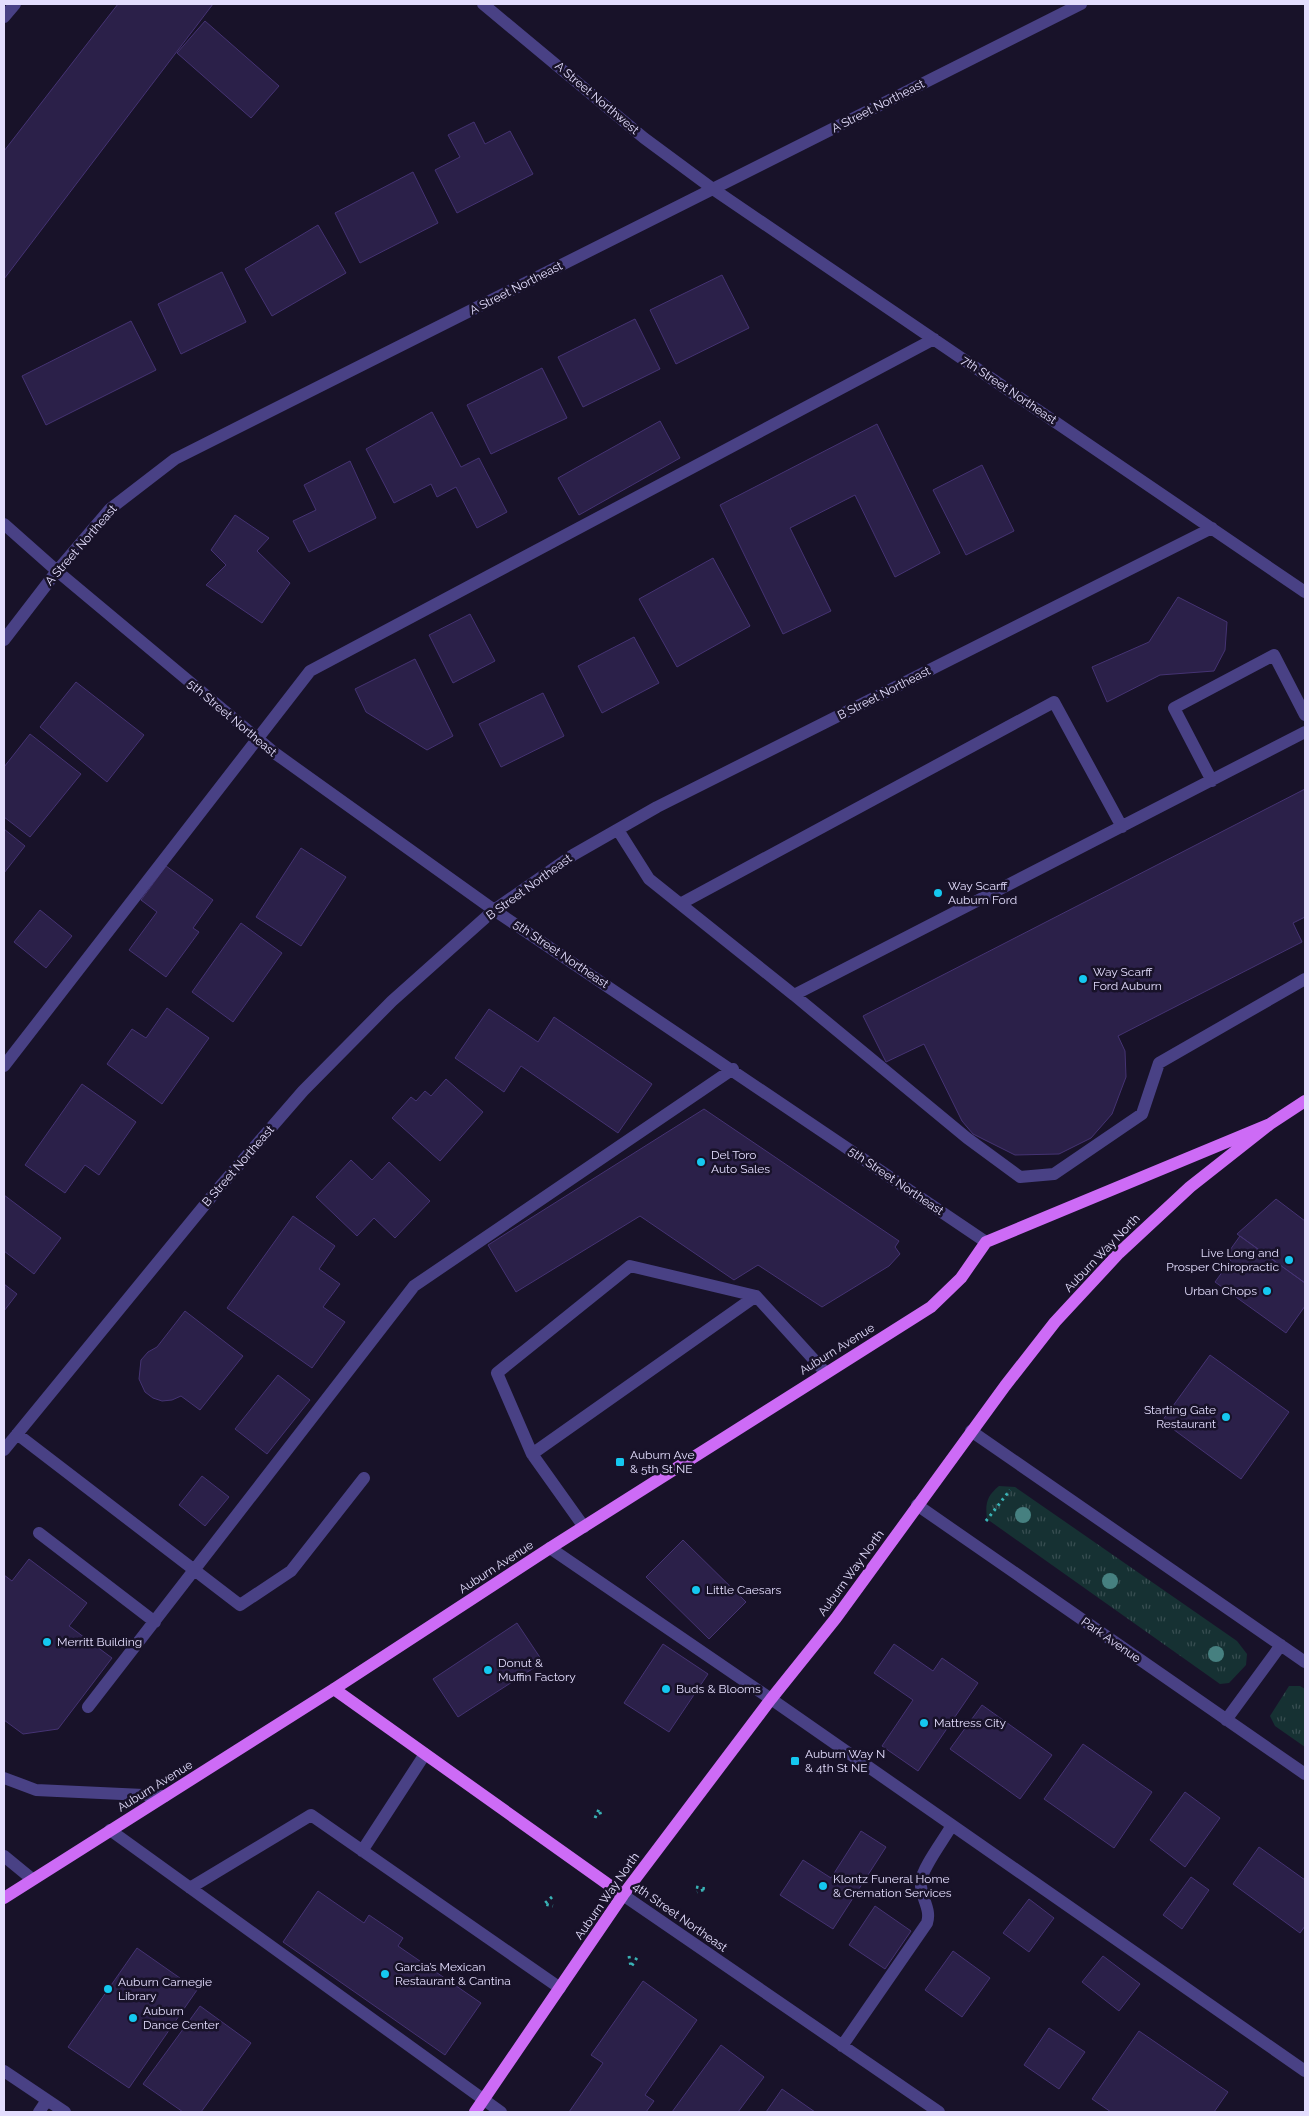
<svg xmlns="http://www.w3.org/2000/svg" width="1309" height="2116" viewBox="0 0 1309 2116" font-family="Raleway,sans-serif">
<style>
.grass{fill:url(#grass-tufts)}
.building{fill:#2b2049;stroke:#453373}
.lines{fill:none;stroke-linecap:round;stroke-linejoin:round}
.path{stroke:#39b2b5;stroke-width:3;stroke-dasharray:2.5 4;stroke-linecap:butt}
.minor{stroke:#494185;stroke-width:12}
.major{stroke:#cd6bf6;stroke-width:12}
.tree{fill:#468080}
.poi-dot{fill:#15c8f0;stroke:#181229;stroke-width:2}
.labels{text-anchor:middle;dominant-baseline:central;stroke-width:5;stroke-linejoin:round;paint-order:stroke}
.street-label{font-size:12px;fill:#e3ddfd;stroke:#181229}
.poi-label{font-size:12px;fill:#e3ddfd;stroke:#181229;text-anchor:start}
</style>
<defs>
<pattern id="grass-tufts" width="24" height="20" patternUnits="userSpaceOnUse" patternTransform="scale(1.25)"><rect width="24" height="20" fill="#163133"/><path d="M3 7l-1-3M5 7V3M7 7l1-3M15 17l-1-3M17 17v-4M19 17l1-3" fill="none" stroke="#384e51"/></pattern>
</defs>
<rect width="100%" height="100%" fill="#181229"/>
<path class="grass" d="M999,1486L1015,1487L1237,1641L1247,1654L1246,1665L1229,1683L1220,1684L987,1519C985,1503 987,1496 999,1486Z
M1289,1686H1300L1305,1689V1747L1275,1726L1270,1716Z"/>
<path class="building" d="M118,4H213L4,279V151Z
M205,21L279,86L251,118L177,53Z
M474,122L485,144L510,131L533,174L457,213L435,170L460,157L448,135Z
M413,172L438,223L360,263L335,213Z
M318,225L346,273L272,316L245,269Z
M222,272L246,322L181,354L158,304Z
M722,275L749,328L676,364L650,310Z
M635,319L660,369L583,407L558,357Z
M131,321L156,370L46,425L22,376Z
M542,368L567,418L491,454L467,405Z
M432,412L461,467L479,458L507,512L477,528L456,487L437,497L431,484L394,503L366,449Z
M660,421L680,458L579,515L558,478Z
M877,424L940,553L895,577L855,495L790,528L831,611L783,634L720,505Z
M350,461L376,518L309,552L293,521L316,510L304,485Z
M982,465L1014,531L966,555L933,490Z
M235,515L269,538L257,551L290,583L262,623L206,585L226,565L211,550Z
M713,558L750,626L677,667L639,599Z
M1178,597L1227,622L1225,650L1214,671L1160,675L1107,702L1092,667L1149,642Z
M470,614L495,661L453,683L429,635Z
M634,637L659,683L602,713L578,666Z
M415,659L453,736L427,750L366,712L355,689Z
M76,682L144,735L107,782L40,727Z
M543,693L564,736L501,767L479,724Z
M30,734L81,774L30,837L4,817V767Z
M1305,789V917L1293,923L1302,942L1118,1036L1125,1051L1126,1077L1112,1114L1091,1138L1059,1154L1015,1155L973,1134L962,1121L924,1044L886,1062L863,1016Z
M4,829L25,846L4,873Z
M301,848L346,877L301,946L256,917Z
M166,866L213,900L193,928L199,932L166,977L129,950L157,912L141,900Z
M40,910L72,936L46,968L14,942Z
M241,923L282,953L233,1022L192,992Z
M167,1008L209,1038L162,1104L107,1064L132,1029L146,1038Z
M489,1009L538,1042L554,1017L652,1084L618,1133L521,1066L504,1092L455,1058Z
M446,1079L483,1112L440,1161L392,1118L411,1097L416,1101L425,1091L431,1096Z
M82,1084L136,1122L99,1175L85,1165L65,1193L25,1165Z
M704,1109L899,1241L895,1247L900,1254L889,1266L822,1307L758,1265L734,1280L640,1216L516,1292L488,1245Z
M351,1160L372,1180L389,1162L430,1201L395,1238L374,1218L357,1236L316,1197Z
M4,1195L61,1238L34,1274L4,1251Z
M1276,1199L1305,1221V1283L1237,1234Z
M293,1216L335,1246L319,1269L340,1284L323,1307L345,1322L312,1368L227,1308Z
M1240,1236L1305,1283V1306L1286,1333L1215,1282L1231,1260L1225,1257Z
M4,1284L17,1294L4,1311Z
M185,1311L243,1356L200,1410L181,1396L172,1400L162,1401L153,1398L145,1392L139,1379L141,1360L148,1352L157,1347Z
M1210,1355L1289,1412L1241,1479L1162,1421Z
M278,1375L310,1400L267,1454L235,1429Z
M202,1476L229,1497L205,1526L179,1505Z
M683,1540L746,1602L709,1639L646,1577Z
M29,1559L87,1603L69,1626L112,1658L58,1729L23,1734L4,1720V1575L12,1581Z
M517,1623L543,1662L458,1717L433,1679Z
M663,1644L708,1674L669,1732L624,1703Z
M894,1644L933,1671L942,1658L978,1683L918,1771L882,1746L913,1700L874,1673Z
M982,1705L1052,1755L1020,1799L950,1749Z
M1083,1744L1152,1792L1114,1848L1044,1799Z
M1185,1792L1220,1818L1185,1867L1150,1840Z
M861,1831L886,1847L833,1929L780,1895L803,1860L831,1878Z
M1259,1847L1305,1880V1926L1300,1933L1233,1884Z
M1191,1877L1209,1890L1182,1929L1163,1915Z
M318,1891L364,1923L369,1915L403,1938L398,1946L481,2003L445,2055L283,1942Z
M1029,1899L1054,1918L1029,1952L1003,1933Z
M875,1906L911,1931L885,1969L849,1945Z
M137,1948L197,1990L129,2088L68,2047Z
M953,1951L990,1978L962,2017L925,1990Z
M1103,1956L1140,1984L1119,2011L1082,1982Z
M643,1981L697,2020L645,2095L654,2101L646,2112H569L603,2063L591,2055Z
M200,2006L251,2043L201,2112H183L143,2084Z
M1049,2028L1085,2052L1059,2089L1024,2065Z
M1139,2031L1228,2092L1214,2112H1111L1092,2099Z
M721,2045L764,2077L738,2112H672Z
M782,2089L815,2112H766Z"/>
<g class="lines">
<path class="path" d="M986,1521L1010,1490
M595,1818L599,1809L601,1816
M696,1887L706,1889L697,1892
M552,1897L544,1904L553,1906
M629,1956L631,1967L638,1956"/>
<path class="minor" d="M483,4L644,138L713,189L1305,592
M4,17L15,4
M4,524L57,571L276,754L494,910L986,1242
M4,640L57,571L110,509L175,459L1081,4
M1212,781L1174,708L1274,655L1305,715
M618,830L649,879L794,995L1305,732
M680,904L1054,702L1122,827
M794,995L967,1138L1020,1177L1054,1174L1142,1114L1159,1063L1305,979
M4,1066L310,671L934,339
M756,1296L630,1266L497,1373L532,1454L756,1296L826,1373
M971,1431L1305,1662
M17,1434L240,1605L291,1571L364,1478
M4,1450L217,1190L303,1091L392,1001L494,910L573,855L657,807L1212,528
M532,1454L584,1527
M917,1505L1305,1774
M39,1533L155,1622
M550,1548L771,1699L1305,2071
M88,1707L414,1286L733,1069
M1226,1720L1281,1645
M4,1778L36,1790L165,1796
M110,1830L501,2112
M362,1851L425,1754
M4,1856L32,1879
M190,1888L311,1815L560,1988
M623,1895L939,2112
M842,2046L927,1923C932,1908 919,1896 921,1881C922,1868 945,1838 952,1825
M4,2071L65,2112
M39,2112L47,2100"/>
<path class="major" d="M334,1689L623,1895
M4,1898L334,1689L550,1548L931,1307L961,1278L986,1242L1270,1124
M475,2112L623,1895L771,1699L836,1618L1005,1386L1055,1322L1119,1253L1190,1187L1270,1124L1305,1101"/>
</g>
<g class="tree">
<circle cx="1023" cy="1515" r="8"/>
<circle cx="1110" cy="1581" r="8"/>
<circle cx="1216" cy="1654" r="8"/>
</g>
<g class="poi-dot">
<circle cx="938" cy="893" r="5"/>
<circle cx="1083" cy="979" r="5"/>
<circle cx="701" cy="1162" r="5"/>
<circle cx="1289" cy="1260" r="5"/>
<circle cx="1267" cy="1291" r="5"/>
<circle cx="1226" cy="1417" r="5"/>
<rect x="615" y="1457" width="10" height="10" rx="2.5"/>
<circle cx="696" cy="1590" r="5"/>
<circle cx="47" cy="1642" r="5"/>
<circle cx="488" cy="1670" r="5"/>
<circle cx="666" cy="1689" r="5"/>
<circle cx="924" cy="1723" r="5"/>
<rect x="790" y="1756" width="10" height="10" rx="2.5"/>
<circle cx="823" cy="1886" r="5"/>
<circle cx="385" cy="1974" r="5"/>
<circle cx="108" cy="1989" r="5"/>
<circle cx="133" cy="2018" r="5"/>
</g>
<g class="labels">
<g class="street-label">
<text transform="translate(597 98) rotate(40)">A Street Northwest</text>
<text transform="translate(878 106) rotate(-27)">A Street Northeast</text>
<text transform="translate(516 288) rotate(-27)">A Street Northeast</text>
<text transform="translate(1009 390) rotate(34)">7th Street Northeast</text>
<text transform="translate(81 545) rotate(-49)">A Street Northeast</text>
<text transform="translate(884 693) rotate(-27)">B Street Northeast</text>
<text transform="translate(232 718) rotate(40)">5th Street Northeast</text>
<text transform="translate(529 887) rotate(-36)">B Street Northeast</text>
<text transform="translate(561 954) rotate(34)">5th Street Northeast</text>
<text transform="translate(238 1166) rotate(-49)">B Street Northeast</text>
<text transform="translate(896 1181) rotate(34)">5th Street Northeast</text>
<text transform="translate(1102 1253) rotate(-46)">Auburn Way North</text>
<text transform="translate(837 1349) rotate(-32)">Auburn Avenue</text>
<text transform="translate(496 1567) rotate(-33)">Auburn Avenue</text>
<text transform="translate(851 1573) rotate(-54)">Auburn Way North</text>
<text transform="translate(1111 1640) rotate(35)">Park Avenue</text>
<text transform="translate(155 1786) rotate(-32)">Auburn Avenue</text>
<text transform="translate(607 1896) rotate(-55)">Auburn Way North</text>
<text transform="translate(680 1917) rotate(35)">4th Street Northeast</text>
</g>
<g class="poi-label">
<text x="948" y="886">Way Scarff<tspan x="948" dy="14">Auburn Ford</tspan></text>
<text x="1093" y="972">Way Scarff<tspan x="1093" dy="14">Ford Auburn</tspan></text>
<text x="711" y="1155">Del Toro<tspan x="711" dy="14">Auto Sales</tspan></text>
<text x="1279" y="1253" text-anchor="end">Live Long and<tspan x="1279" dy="14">Prosper Chiropractic</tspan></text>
<text x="1257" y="1291" text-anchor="end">Urban Chops</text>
<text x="1216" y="1410" text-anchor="end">Starting Gate<tspan x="1216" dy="14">Restaurant</tspan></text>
<text x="630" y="1455">Auburn Ave<tspan x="630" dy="14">&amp; 5th St NE</tspan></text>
<text x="706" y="1590">Little Caesars</text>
<text x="57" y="1642">Merritt Building</text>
<text x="498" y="1663">Donut &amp;<tspan x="498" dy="14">Muffin Factory</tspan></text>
<text x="676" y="1689">Buds &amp; Blooms</text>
<text x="934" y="1723">Mattress City</text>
<text x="805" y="1754">Auburn Way N<tspan x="805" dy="14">&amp; 4th St NE</tspan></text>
<text x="833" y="1879">Klontz Funeral Home<tspan x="833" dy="14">&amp; Cremation Services</tspan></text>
<text x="395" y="1967">Garcia’s Mexican<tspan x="395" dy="14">Restaurant &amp; Cantina</tspan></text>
<text x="118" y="1982">Auburn Carnegie<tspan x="118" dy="14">Library</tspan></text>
<text x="143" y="2011">Auburn<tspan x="143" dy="14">Dance Center</tspan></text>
</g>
</g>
<rect width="1309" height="2116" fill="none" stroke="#e3ddfd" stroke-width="10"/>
</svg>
